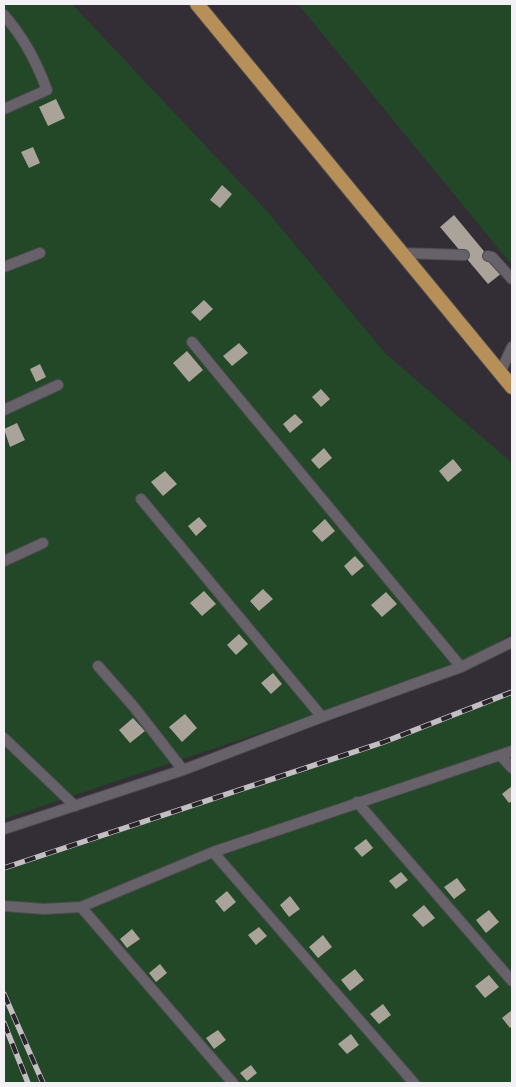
<svg xmlns="http://www.w3.org/2000/svg" width="516" height="1087" viewBox="0 0 516 1087" font-family="Raleway,sans-serif">
<style>
.green{fill:#234827}
.building{fill:#aaa39a}
.lines{fill:none;stroke-linecap:round;stroke-linejoin:round}
.service-casing{stroke:#4e4b50;stroke-width:12}
.primary-casing{stroke:#4e4b50;stroke-width:16}
.service{stroke:#67616a;stroke-width:10}
.primary{stroke:#b69058;stroke-width:14}
.rail-casing{stroke:#c2bec4;stroke-width:5.5}
.rail{stroke:#29242b;stroke-width:4;stroke-dasharray:11;stroke-linecap:butt}
</style>
<rect width="100%" height="100%" fill="#332d35"/>
<path class="green" d="M4,4H72L266,210L385,353L512,463V633L481,653L418,680L4,819Z
M298,4H512V265Z
M512,692V1083H4V868L384,742Z"/>
<path class="building" d="M56,99L65,118L48,126L39,107Z
M33,147L40,163L29,168L21,152Z
M222,185L232,194L220,208L210,200Z
M454,215L502,273L488,284L440,227Z
M204,300L213,309L200,321L191,312Z
M239,343L248,353L232,366L223,356Z
M187,351L203,370L189,382L173,363Z
M40,364L46,377L36,382L30,369Z
M321,389L330,399L321,407L312,397Z
M295,414L303,422L290,433L283,424Z
M17,423L25,440L10,447L4,429Z
M324,448L332,458L319,469L311,460Z
M453,459L462,470L448,482L439,471Z
M165,471L177,484L163,496L151,482Z
M199,517L207,526L196,536L188,526Z
M325,519L335,531L322,542L312,531Z
M355,556L364,566L352,576L344,566Z
M263,589L273,599L259,611L250,601Z
M204,591L216,604L202,616L190,603Z
M386,592L397,604L382,617L371,605Z
M239,634L248,644L236,655L227,645Z
M273,673L282,684L271,694L261,683Z
M185,714L197,728L182,742L169,727Z
M133,718L145,731L130,743L119,730Z
M512,786V801L509,803L502,794Z
M366,839L373,848L362,857L354,848Z
M401,872L408,880L396,889L389,881Z
M457,878L466,890L454,899L444,887Z
M227,891L236,902L224,912L215,901Z
M290,896L300,909L289,917L280,905Z
M424,905L435,918L423,927L412,915Z
M489,910L499,922L486,933L476,920Z
M259,927L267,936L256,945L248,935Z
M132,929L140,939L127,948L120,939Z
M323,935L332,947L318,958L309,947Z
M160,964L167,973L156,982L149,973Z
M355,969L364,980L350,991L341,980Z
M489,975L499,987L485,998L475,986Z
M383,1004L391,1015L379,1024L370,1014Z
M512,1010V1026L510,1028L502,1018Z
M218,1030L226,1040L214,1049L206,1038Z
M351,1034L359,1045L347,1054L338,1044Z
M251,1065L257,1073L247,1081L240,1073Z"/>
<g class="lines">
<g class="service-casing">
<path id="service" d="M4,15C24,38 36,61 47,90L4,109
M401,253L464,255
M488,256L492,257L512,279
M4,267L40,253
M192,342L461,667
M500,373L512,347
M4,410L58,385
M141,499L322,717
M4,561L43,543
M98,666L134,707L183,770
M4,738L75,806
M500,755L512,768
M357,802L512,981
M4,829L183,770L322,717L461,667L512,642
M213,852L414,1083
M4,906L44,909L81,907L213,852L512,751
M81,907L233,1083"/>
</g>
<g class="primary-casing">
<path id="primary" d="M197,4L512,387"/>
</g>
<use href="#service" class="service"/>
<use href="#primary" class="primary"/>
<g class="rail-casing">
<path id="rail" d="M4,868L384,742L512,692
M4,994L43,1083
M4,1023L28,1083"/>
</g>
<use href="#rail" class="rail"/>
</g>
<rect width="516" height="1087" fill="none" stroke="#f4f1f6" stroke-width="10"/>
</svg>
